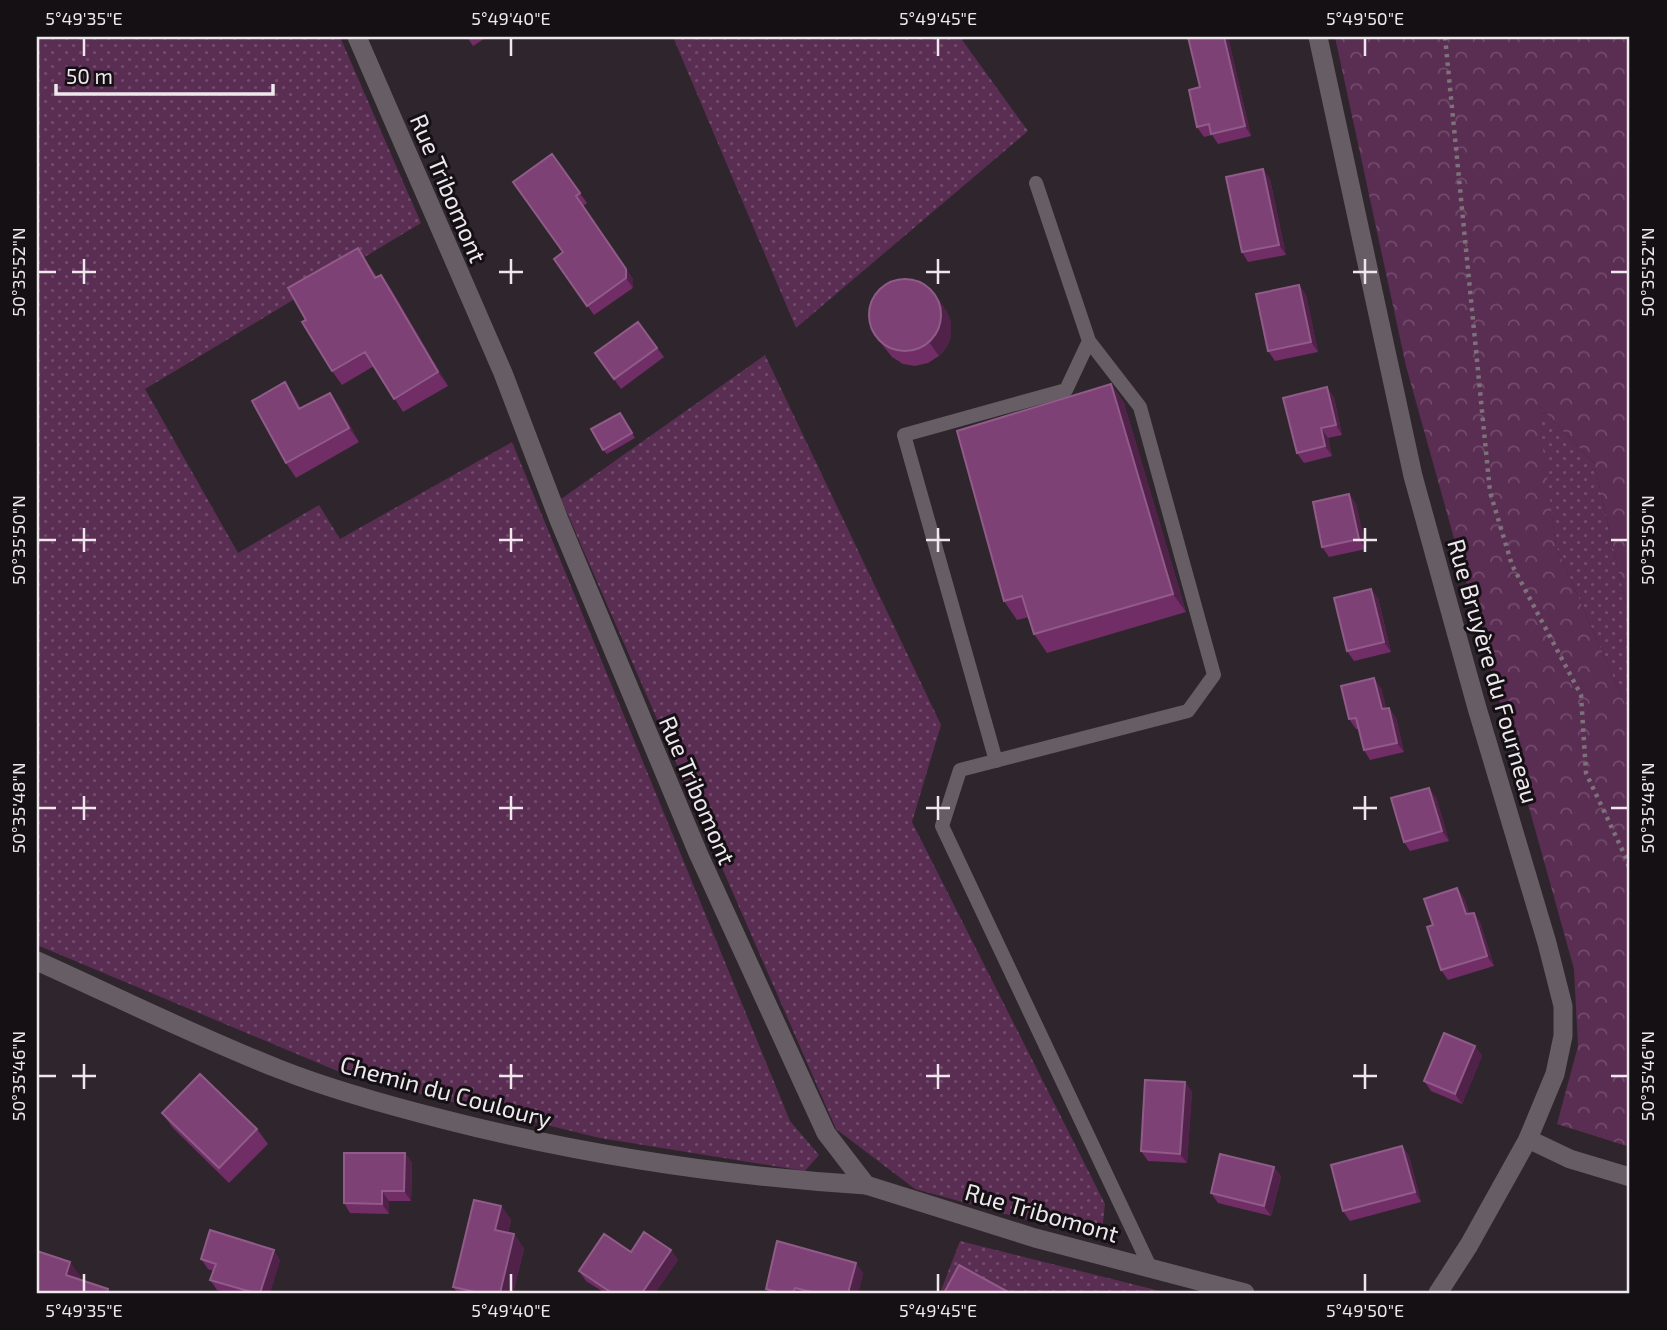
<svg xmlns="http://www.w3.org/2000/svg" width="1667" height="1330" viewBox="0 0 1667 1330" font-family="'Exo 2',sans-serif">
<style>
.grass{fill:url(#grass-dots)}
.forest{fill:url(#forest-crowns)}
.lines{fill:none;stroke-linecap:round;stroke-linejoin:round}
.path{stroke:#7b7379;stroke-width:4.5;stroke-dasharray:3.5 5;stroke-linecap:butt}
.service{stroke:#675d64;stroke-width:14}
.minor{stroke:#675d64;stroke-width:19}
.tertiary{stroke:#675d64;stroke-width:19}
.wall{fill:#702d66}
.shaded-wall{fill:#512249}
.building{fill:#7e4175;stroke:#905b88;stroke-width:2}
.ticks{fill:none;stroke:#eee8ed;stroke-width:2.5}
.labels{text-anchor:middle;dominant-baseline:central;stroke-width:6;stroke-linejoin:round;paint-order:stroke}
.street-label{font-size:24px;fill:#eee8ed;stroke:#141013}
.neatline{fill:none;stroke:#eee8ed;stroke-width:2.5}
.ticks-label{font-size:18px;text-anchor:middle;fill:#eee8ed}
</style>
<defs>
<pattern id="grass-dots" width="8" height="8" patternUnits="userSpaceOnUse" patternTransform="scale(1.75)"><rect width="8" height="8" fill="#5a2d52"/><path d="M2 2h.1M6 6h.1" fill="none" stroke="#724b6b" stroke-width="1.8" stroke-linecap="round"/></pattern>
<pattern id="forest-crowns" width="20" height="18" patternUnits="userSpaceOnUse" patternTransform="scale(1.75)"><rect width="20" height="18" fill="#5a2d52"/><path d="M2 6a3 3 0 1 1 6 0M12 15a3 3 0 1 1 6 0" fill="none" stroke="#724b6b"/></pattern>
</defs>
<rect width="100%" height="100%" fill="#2f262d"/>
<path class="grass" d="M37,37H340L421,223L145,389L238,553L319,505L340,539L512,442L790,1121L819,1155L805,1171L600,1138L354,1078L37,945Z
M673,37H960L1028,131L796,328Z
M765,355L941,725L912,822L1105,1204L1101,1240L915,1189L836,1129L561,499Z
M1537,404L1594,463L1630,621V711H1628L1556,546Z
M960,1241L1168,1293H940Z"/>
<path class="forest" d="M1335,37H1630V621L1594,463L1538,405L1556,546L1628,711H1630V1147L1557,1124L1578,1046L1574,969L1406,366Z"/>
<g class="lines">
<path class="path" d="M1445,37L1490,492L1512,565L1581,695L1586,773L1627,860L1630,872"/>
<path class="service" d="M1036,183L1089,341L1140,407L1214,675L1188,711L960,770L942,826L1150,1267
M996,761L904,435L1066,390L1089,341"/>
<path class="minor" d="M37,961C117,997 197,1037 279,1069C332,1090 387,1105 442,1119C582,1155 721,1176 866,1185
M1528,1139L1570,1159L1630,1177"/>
<path class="tertiary" d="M357,37L503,373L559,520L698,853L826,1133L866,1185L1035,1238L1245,1293
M1318,37L1413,476L1477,708L1547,943L1563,1006V1036L1555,1074L1528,1139L1469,1245L1438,1293"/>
</g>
<path class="wall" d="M467,37H487L473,46Z
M1186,37H1228L1251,136L1218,144L1212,135L1204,137L1197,127L1200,87L1189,40Z
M552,154L587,203L583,206L633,279V288L594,315L554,259L563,252Z
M1270,179L1286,255L1248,262L1242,252Z
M367,262L377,277L381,275L391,289L448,386L403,412L374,366L342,385L332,371L306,320Z
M1299,285L1306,295L1318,352L1275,361L1268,351Z
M946,310L951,322V335L947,347L939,356L928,363L915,366L903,364L892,357L873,333Z
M638,322L664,357L621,389L595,353Z
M1111,384L1124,403L1186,612L1047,653L1034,634L1029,617L1017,620L1004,601Z
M330,393L340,407L359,442L296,478L286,463L295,397L301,408Z
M1334,397L1342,435L1328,438L1332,456L1304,463L1297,453Z
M623,418L635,438L607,454L603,450Z
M1349,494L1356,504L1366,549L1329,557L1322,547Z
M1378,598L1391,652L1354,661L1347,651Z
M1381,688L1386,708H1389L1396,718L1404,752L1370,760L1364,750L1359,729H1356L1349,719Z
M1436,797L1449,841L1410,851L1404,842Z
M1457,888L1464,898L1469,913L1480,922L1494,966L1448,980L1441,970L1433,925Z
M1475,1046L1482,1056L1462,1104L1431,1091L1424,1081Z
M1185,1082L1192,1092L1187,1163L1148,1161L1141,1151Z
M162,1113L257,1129L268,1144L229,1183L173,1128Z
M1402,1146L1409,1156L1421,1202L1350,1221L1343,1211Z
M405,1153L412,1163L411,1201H389V1214L350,1213L344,1203Z
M1274,1167L1281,1177L1271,1216L1218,1203L1211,1193Z
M501,1206L511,1220L508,1233L514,1234L524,1249L513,1293H458L453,1287Z
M671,1250L678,1260L655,1293H605L586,1281L579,1271L631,1252Z
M201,1259L280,1260L270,1293H230L217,1290L210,1280L213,1271L208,1269Z
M863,1273L858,1293H769L766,1289Z"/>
<path class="shaded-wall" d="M1224,37H1228L1251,136L1245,126Z
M1263,169L1270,179L1286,255L1279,245Z
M576,196L633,279V288L626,278Z
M358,248L367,262L385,292L375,278Z
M381,275L391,289L448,386L438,372Z
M1299,285L1306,295L1318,352L1311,342Z
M936,296L946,310L951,322V335L947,347L939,356L929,342Z
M285,382L295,397L310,424L299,409Z
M1111,384L1124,403L1186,612L1173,594Z
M1327,387L1334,397L1342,435L1336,425Z
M330,393L340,407L359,442L349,428Z
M1321,428L1328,438L1332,456L1325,446Z
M1349,494L1356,504L1366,549L1359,539Z
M1371,589L1378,598L1391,652L1384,642Z
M1374,678L1381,688L1389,719L1382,709Z
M1389,708L1396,718L1404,752L1397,743Z
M1429,788L1436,797L1449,841L1442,831Z
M1457,888L1464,898L1473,924L1466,914Z
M1474,913L1480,922L1494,966L1487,956Z
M1475,1046L1482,1056L1462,1104L1455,1094Z
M1185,1082L1192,1092L1187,1163L1180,1154Z
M1402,1146L1409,1156L1421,1202L1415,1192Z
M405,1153L412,1163L411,1201L404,1191Z
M1274,1167L1281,1177L1271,1216L1264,1206Z
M382,1191L389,1201V1214L382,1204Z
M501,1206L511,1220L505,1245L495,1230Z
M514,1234L524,1249L513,1293H500Z
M274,1250L280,1260L270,1293H260Z
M671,1250L678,1260L655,1293H642Z
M70,1262L81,1277L76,1290L66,1275Z
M856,1263L863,1273L858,1293H848Z"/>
<path class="building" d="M1188,37H1224L1245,126L1211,134L1209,124L1197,127L1189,90L1200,87Z
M552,154L580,193L576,196L626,269V278L587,306L554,259L563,252L513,182Z
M1263,169L1279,245L1242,252L1226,177Z
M358,248L375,278L381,275L438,372L394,399L365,352L332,371L302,322L306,320L288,288Z
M869 315a36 36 0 1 1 72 0a36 36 0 1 1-72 0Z
M1299,285L1311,342L1268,351L1256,294Z
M638,322L657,348L614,379L595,353Z
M285,382L299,409L330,393L349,428L286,463L252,401Z
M1111,384L1173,594L1034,634L1022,596L1004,601L957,431Z
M1327,387L1336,425L1321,428L1325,446L1297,453L1283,398Z
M620,413L632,433L603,450L591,429Z
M1349,494L1359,539L1322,547L1313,502Z
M1371,589L1384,642L1347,651L1334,598Z
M1374,678L1382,709L1389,708L1397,743L1364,750L1356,718L1349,719L1341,686Z
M1429,788L1442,831L1404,842L1391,798Z
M1457,888L1466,914L1474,913L1487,956L1441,970L1427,927L1433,925L1424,899Z
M1444,1033L1475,1046L1455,1094L1424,1081Z
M200,1074L257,1129L219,1168L162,1113Z
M1145,1080L1185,1082L1180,1154L1141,1151Z
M1402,1146L1415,1192L1343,1211L1331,1165Z
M344,1153H405L404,1191H382V1204L344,1203Z
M1220,1154L1274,1167L1264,1206L1211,1193Z
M474,1200L501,1206L495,1230L514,1234L500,1293H480L453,1287Z
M210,1230L274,1250L260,1293H255L210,1280L216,1264L201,1259Z
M644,1232L671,1250L642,1293H612L579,1271L604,1234L631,1252Z
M777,1241L856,1263L848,1293H816L795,1288L793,1293H782L766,1289Z
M37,1251L70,1262L66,1275L108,1289L107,1293H37Z
M959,1265L1010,1293H944Z"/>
<path class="ticks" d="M84,38V56M511,38V56M938,38V56M1365,38V56M84,259V284M511,259V284M938,259V284M1365,259V284M38,272H56M72,272H96M499,272H523M926,272H950M1353,272H1377M1611,272H1628M84,528V552M511,528V552M938,528V552M1365,528V552M38,540H56M72,540H96M499,540H523M926,540H950M1353,540H1377M1611,540H1628M84,796V820M511,796V820M938,796V820M1365,796V820M38,808H56M72,808H96M499,808H523M926,808H950M1353,808H1377M1611,808H1628M84,1064V1089M511,1064V1089M938,1064V1089M1365,1064V1089M38,1076H56M72,1076H96M499,1076H523M926,1076H950M1353,1076H1377M1611,1076H1628M84,1274V1292M511,1274V1292M938,1274V1292M1365,1274V1292"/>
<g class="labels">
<g class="street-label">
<text transform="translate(449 188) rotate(67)">Rue Tribomont</text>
<text transform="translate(1494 671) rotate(74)">Rue Bruyère du Fourneau</text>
<text transform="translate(698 790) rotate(67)">Rue Tribomont</text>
<text transform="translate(446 1091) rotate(15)">Chemin du Couloury</text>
<text transform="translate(1042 1212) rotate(16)">Rue Tribomont</text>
</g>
</g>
<rect width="1667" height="1330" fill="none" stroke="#141013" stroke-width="77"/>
<path d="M56 84v10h217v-10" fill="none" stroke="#eee8ed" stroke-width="3.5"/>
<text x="66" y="84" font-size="21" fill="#eee8ed" stroke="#141013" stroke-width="5" paint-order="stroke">50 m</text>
<rect x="38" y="38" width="1590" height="1254" class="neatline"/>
<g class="ticks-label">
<text x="84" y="25">5°49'35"E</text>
<text x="511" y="25">5°49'40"E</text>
<text x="938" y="25">5°49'45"E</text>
<text x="1365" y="25">5°49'50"E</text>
<text transform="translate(19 272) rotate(-90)" y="6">50°35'52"N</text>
<text transform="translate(1648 272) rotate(-90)" y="6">50°35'52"N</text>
<text transform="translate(19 540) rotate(-90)" y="6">50°35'50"N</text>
<text transform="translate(1648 540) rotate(-90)" y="6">50°35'50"N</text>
<text transform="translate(19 808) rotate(-90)" y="6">50°35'48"N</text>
<text transform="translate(1648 808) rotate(-90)" y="6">50°35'48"N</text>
<text transform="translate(19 1076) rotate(-90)" y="6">50°35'46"N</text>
<text transform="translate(1648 1076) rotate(-90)" y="6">50°35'46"N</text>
<text x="84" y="1317">5°49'35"E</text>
<text x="511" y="1317">5°49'40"E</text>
<text x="938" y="1317">5°49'45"E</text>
<text x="1365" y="1317">5°49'50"E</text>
</g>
</svg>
